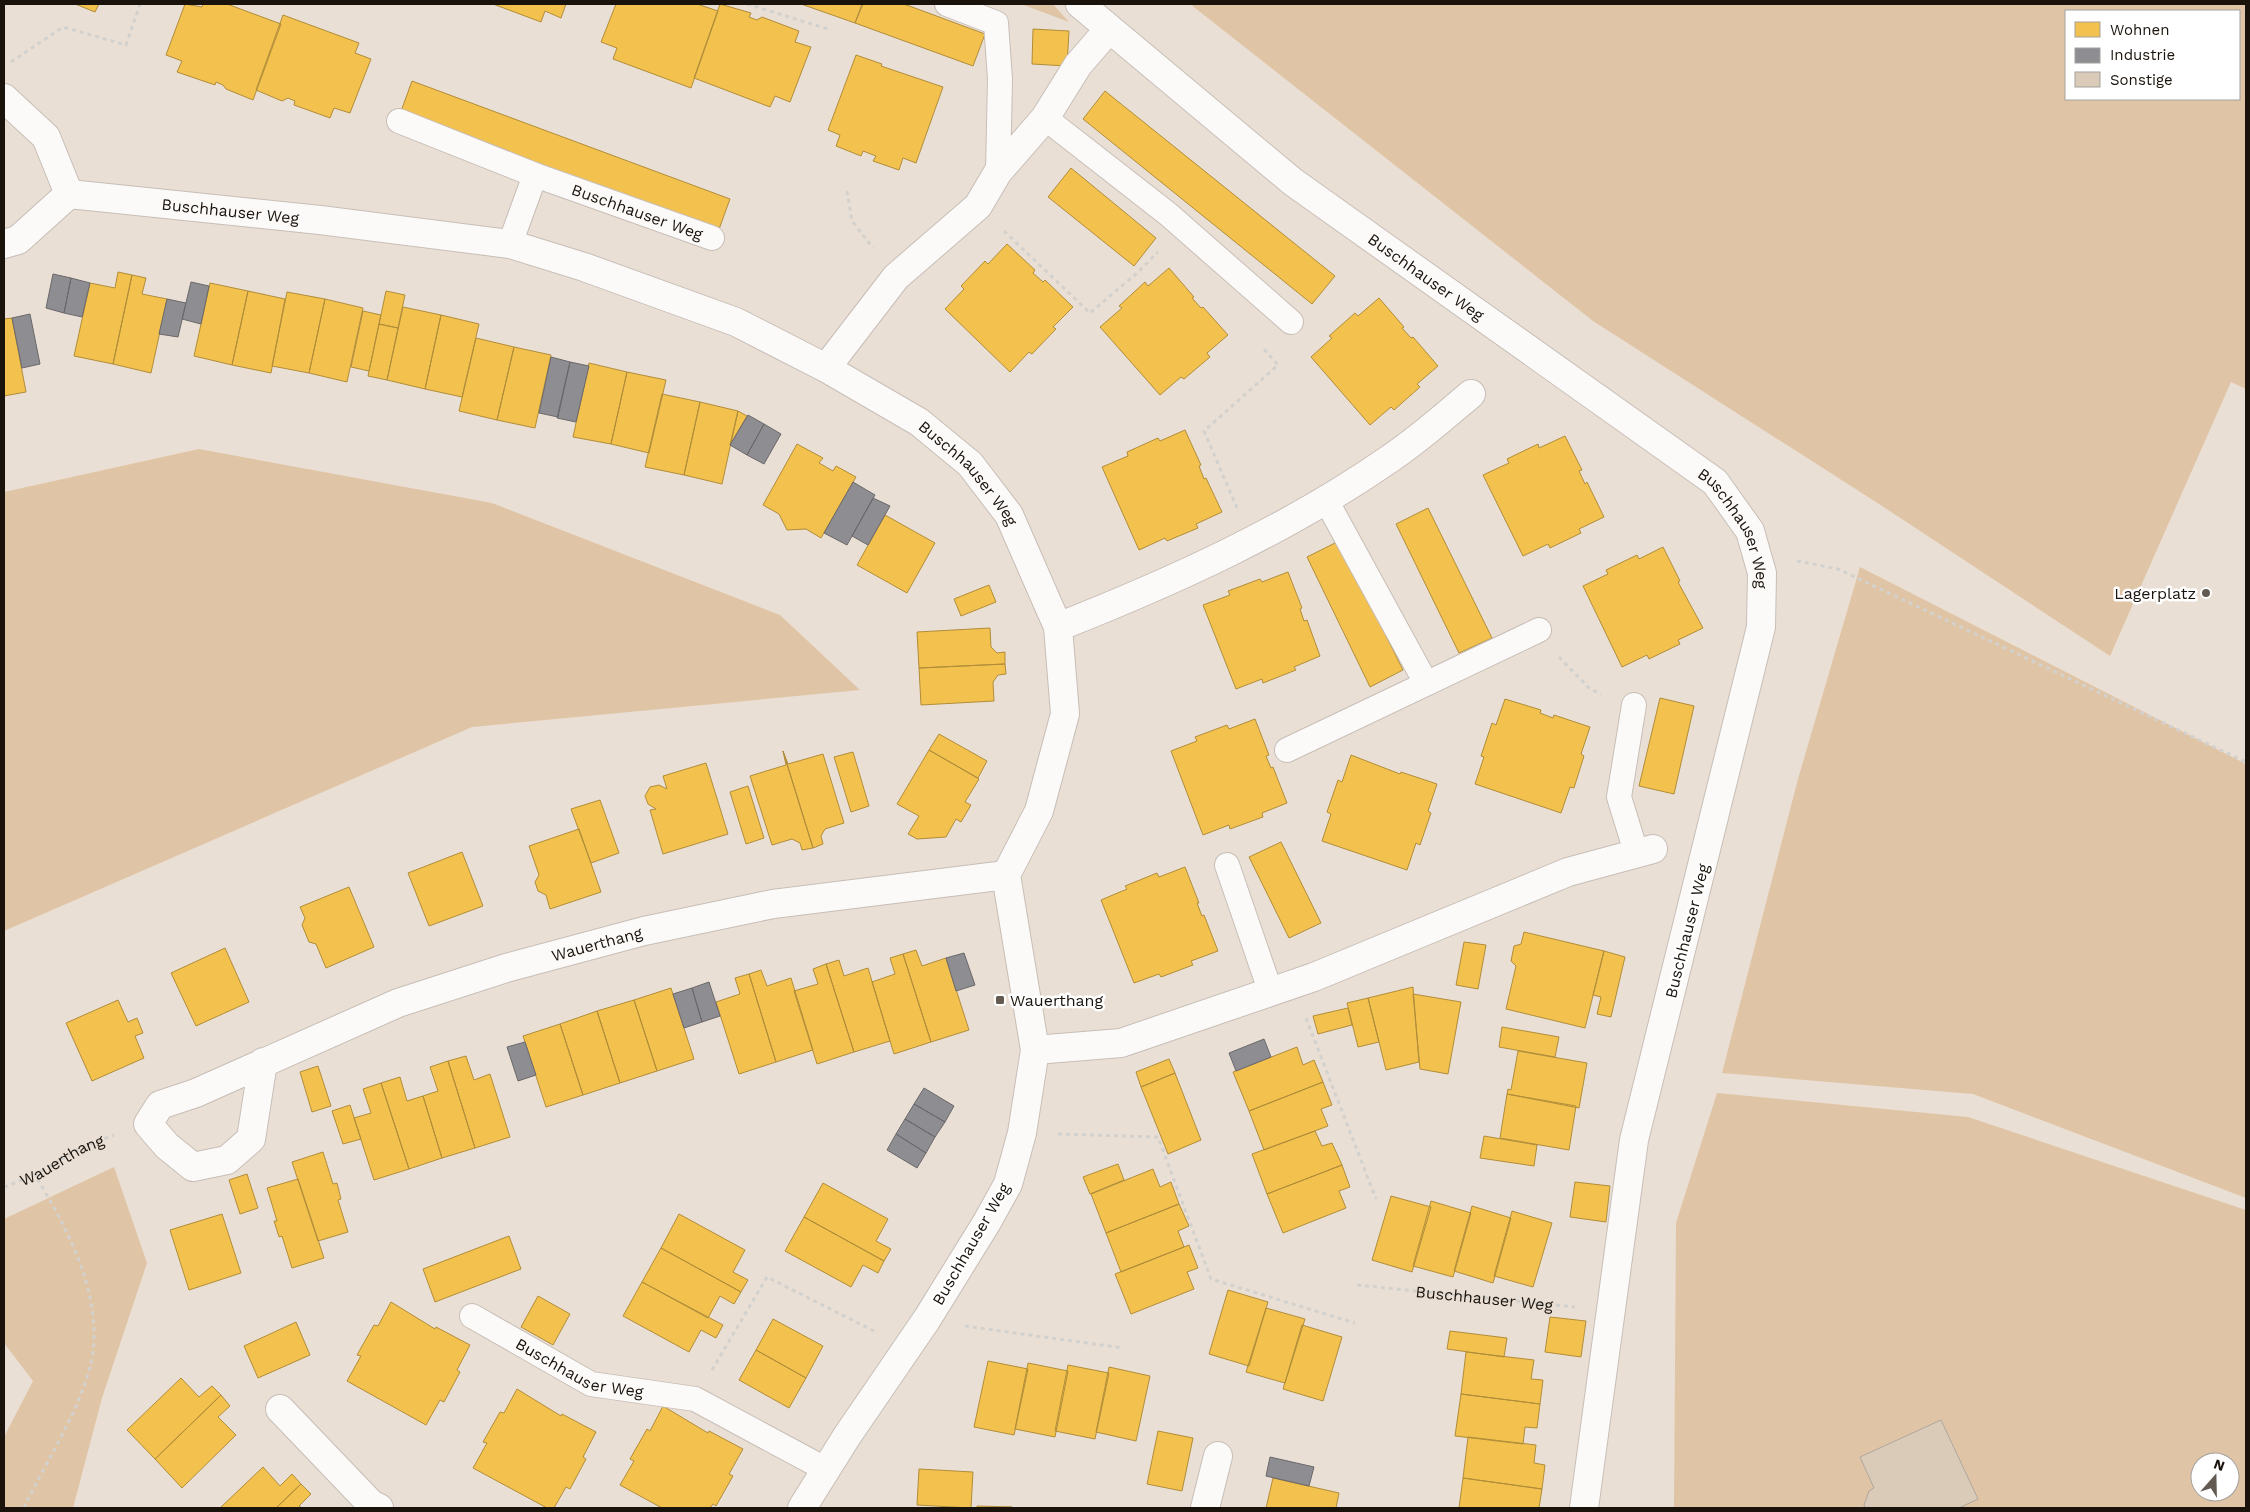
<svg xmlns="http://www.w3.org/2000/svg" width="2250" height="1512" viewBox="0 0 2250 1512" font-family="'Work Sans',sans-serif">
<style>
.green{fill:#e0c4a6;fill-rule:evenodd}
.homes{fill:#f2c14e;stroke:#b18d3a}
.industry{fill:#8d8d92;stroke:#6a686a}
.building{fill:#dacab8;stroke:#b0a79f}
.lines{fill:none;stroke-linecap:round;stroke-linejoin:round}
.lane-casing{stroke:#c7beb7;stroke-width:26}
.street-casing{stroke:#c7beb7;stroke-width:30}
.path{stroke:#d3d1cd;stroke-width:3;stroke-dasharray:4 4;stroke-linecap:butt}
.lane{stroke:#fcfaf9;stroke-width:24}
.street{stroke:#fcfaf9;stroke-width:28}
.poi-dot{fill:#635a52;stroke:#fff;stroke-width:2}
.labels{text-anchor:middle;dominant-baseline:central;stroke-width:5;stroke-linejoin:round;paint-order:stroke}
.street-label{font-size:16px;fill:#1a130c;stroke:#fff}
.poi-label{font-size:16px;fill:#1a130c;stroke:#fff;text-anchor:end}
</style>
<rect width="100%" height="100%" fill="#eadfd4"/>
<path class="green" d="M1021,4H1053L1069,22Z
M1190,4H2246V389L2231,382L2110,656L1879,504L1593,321ZM2239,11V99H2066V11Z
M199,449L492,503L780,615L860,690L472,727L4,931V492Z
M1860,567L2246,764V1198L1973,1094L1722,1073L1798,779Z
M1717,1093L1968,1117L2246,1210V1508H1674L1676,1223ZM2200,1462H2230V1492H2200Z
M114,1167L147,1263L102,1398L73,1508H4V1437L33,1381L4,1343V1219Z"/>
<path class="homes" d="M75,4H99L95,12Z
M185,4L202,7L203,4H227L281,24L253,100L226,89L223,85L216,82L215,85L177,72L182,61L166,55Z
M493,4H566L561,18L545,11L541,22Z
M616,4H697L718,11L691,88L613,59L617,48L601,42Z
M720,4L751,13L749,17L757,20L762,17L799,31L795,42L811,47L790,102L775,96L770,107L694,78Z
M801,4H862L855,23Z
M863,4H904L985,34L973,66L855,23Z
M283,15L359,43L355,53L371,59L350,113L334,108L330,118L294,105L295,101L288,98L282,101L256,90Z
M1033,29L1069,31L1067,66L1032,64Z
M856,55L882,64L881,66L943,87L916,163L903,158L899,170L873,161L876,156L863,151L861,156L836,146L840,135L828,130Z
M412,81L730,199L718,232L400,114Z
M1105,91L1335,276L1312,304L1083,119Z
M1071,168L1156,238L1134,266L1048,197Z
M1007,244L1035,270L1033,273L1043,282L1045,280L1073,307L1053,327L1056,329L1032,354L1029,352L1010,372L945,309L964,289L961,286L985,261L988,264Z
M1169,268L1194,297L1192,298L1201,308L1203,307L1228,335L1207,353L1210,357L1184,379L1181,377L1160,395L1100,327L1122,308L1119,306L1145,282L1148,286Z
M118,272L132,275L113,364L74,356L90,283L115,288Z
M132,275L146,278L142,294L167,299L151,373L113,364Z
M210,283L248,291L232,365L194,356Z
M248,291L285,299L271,373L232,365Z
M386,291L405,295L398,328L379,324Z
M287,292L325,299L309,373L272,366Z
M1379,298L1404,327L1402,328L1411,338L1413,337L1438,366L1417,384L1420,387L1394,410L1391,407L1370,425L1311,357L1332,338L1329,336L1355,313L1358,316Z
M325,299L363,308L347,382L309,373Z
M403,307L441,315L425,389L387,380Z
M363,311L381,315L369,371L351,367Z
M441,315L479,324L462,397L425,389Z
M12,318L26,392L4,396V319Z
M379,324L398,328L387,380L368,376Z
M476,338L514,347L497,420L459,411Z
M514,347L551,355L535,428L497,420Z
M589,363L627,372L611,444L573,437Z
M627,372L666,380L649,453L611,444Z
M662,394L700,402L684,475L645,467Z
M700,402L738,411L722,484L684,475Z
M738,411L747,416L730,445Z
M1185,430L1201,465L1199,466L1204,479L1206,478L1222,512L1196,524L1198,528L1167,541L1165,538L1139,550L1102,467L1128,456L1127,452L1158,438L1160,441Z
M1565,436L1582,470L1579,471L1585,484L1587,482L1604,517L1579,529L1581,533L1550,548L1548,544L1523,556L1483,475L1509,463L1507,459L1538,444L1539,448Z
M797,444L823,458L819,463L833,471L836,466L856,477L821,538L806,529L787,530L779,514L763,505Z
M1428,508L1492,638L1459,653L1396,524Z
M885,515L935,543L907,593L857,565Z
M1339,541L1403,670L1370,687L1307,557Z
M1663,547L1680,581L1678,582L1703,628L1678,640L1680,644L1649,659L1647,655L1622,667L1583,586L1608,574L1606,570L1637,555L1639,559Z
M1288,572L1302,608L1300,609L1304,621L1307,620L1320,656L1294,667L1296,670L1263,683L1262,679L1236,689L1203,605L1230,595L1228,591L1260,579L1262,582Z
M989,585L996,602L961,616L954,599Z
M990,628L991,647L997,653L1005,652V664L919,668L917,632Z
M1005,664L1006,674L998,675L993,682L994,701L921,705L919,668Z
M1660,698L1694,706L1674,794L1639,786Z
M1505,699L1541,710L1540,713L1553,718L1554,715L1590,727L1581,754L1584,756L1574,788L1570,787L1561,813L1475,784L1484,757L1481,756L1492,723L1496,725Z
M1255,719L1269,755L1266,756L1271,768L1273,767L1287,803L1262,813L1263,817L1230,829L1229,825L1203,835L1171,751L1197,741L1195,737L1227,725L1229,729Z
M939,734L987,761L978,778L929,750Z
M929,750L979,779L965,802L971,805L961,822L956,819L946,837L917,839L908,834L919,816L897,804Z
M783,751L813,848L802,850L800,843L792,839L772,845L750,776L786,765Z
M783,751L788,764L823,754L844,823L825,829L821,836L823,844L813,848Z
M853,752L869,806L851,812L834,757Z
M1351,755L1400,774L1401,772L1437,784L1428,811L1431,813L1420,845L1416,843L1407,870L1322,841L1331,814L1327,812L1338,780L1342,782Z
M706,763L728,834L663,854L650,810L656,809L648,804L645,796L650,787L659,785L667,789L663,776Z
M748,786L764,838L746,844L730,792Z
M600,800L619,853L591,863L571,809Z
M579,829L601,892L550,909L546,895L538,891L535,882L539,875L529,846Z
M1281,842L1321,923L1289,938L1249,857Z
M462,852L483,906L429,926L408,873Z
M1185,867L1199,903H1197L1202,916L1204,915L1218,951L1191,961L1193,965L1161,977L1159,974L1134,983L1101,900L1127,889L1125,886L1157,873L1159,877Z
M349,887L374,947L326,968L316,944L309,942L302,925L305,918L300,907Z
M1524,932L1604,951L1585,1028L1506,1009L1516,966L1511,961L1514,946L1521,944Z
M1464,942L1486,945L1478,989L1456,985Z
M225,948L249,1002L196,1026L171,973Z
M916,950L922,966L946,958L969,1030L931,1042L903,954Z
M1604,951L1625,957L1611,1017L1597,1014L1601,997L1593,995Z
M903,954L931,1042L894,1054L872,982L895,974L890,958Z
M839,960L844,976L868,968L890,1041L854,1052L826,964Z
M826,964L854,1052L817,1064L794,991L818,984L813,969Z
M761,970L767,986L791,978L813,1050L776,1062L749,974Z
M749,974L776,1062L739,1074L716,1002L740,994L735,978Z
M1413,987L1419,1062L1386,1070L1368,998Z
M671,988L694,1059L657,1071L634,1000Z
M1413,994L1461,1002L1448,1074L1420,1069Z
M1368,998L1379,1042L1358,1047L1347,1003Z
M118,1000L128,1022L137,1018L143,1033L135,1036L144,1058L92,1081L66,1023Z
M634,1000L657,1071L620,1083L597,1011Z
M1348,1008L1352,1025L1318,1034L1313,1016Z
M597,1011L620,1083L583,1095L560,1024Z
M560,1024L583,1095L546,1107L523,1036Z
M1502,1027L1559,1037L1555,1057L1499,1047Z
M1297,1047L1303,1065L1314,1060L1323,1082L1249,1111L1233,1072Z
M1518,1051L1587,1063L1579,1108L1507,1094L1508,1089L1511,1090Z
M466,1056L474,1080L490,1074L510,1137L475,1148L448,1061Z
M1169,1059L1175,1073L1141,1087L1136,1072Z
M448,1061L475,1148L442,1158L423,1096L438,1091L430,1067Z
M318,1066L331,1106L312,1112L300,1072Z
M1175,1073L1201,1140L1168,1154L1141,1087Z
M400,1077L407,1101L423,1096L442,1158L409,1169L381,1083Z
M1323,1082L1332,1105L1321,1109L1328,1126L1264,1150L1249,1111Z
M381,1083L409,1169L374,1180L354,1118L371,1113L363,1089Z
M1507,1094L1576,1106L1569,1150L1500,1138Z
M350,1105L361,1139L343,1144L332,1111Z
M1315,1131L1322,1146L1332,1143L1342,1165L1267,1194L1252,1154Z
M1484,1136L1537,1145L1534,1166L1480,1158Z
M323,1152L333,1184L337,1183L341,1199L338,1200L348,1232L318,1241L292,1162Z
M1118,1164L1124,1180L1090,1194L1083,1177Z
M1342,1165L1350,1187L1339,1191L1346,1208L1283,1233L1267,1194Z
M1153,1169L1160,1187L1171,1182L1179,1204L1106,1233L1091,1194Z
M247,1174L258,1208L240,1214L229,1180Z
M298,1179L324,1258L292,1268L282,1236L279,1237L274,1221H277L267,1188Z
M1575,1182L1610,1186L1606,1222L1570,1217Z
M823,1183L888,1219L876,1241L891,1249L884,1261L804,1217Z
M1391,1196L1431,1207L1412,1272L1372,1260Z
M1431,1201L1471,1213L1453,1277L1413,1266Z
M1179,1204L1189,1226L1178,1231L1184,1247L1121,1272L1106,1233Z
M1472,1206L1511,1218L1493,1283L1454,1271Z
M1512,1211L1552,1223L1533,1287L1494,1276Z
M222,1214L241,1273L189,1290L170,1230Z
M679,1214L745,1250L733,1272L748,1280L741,1292L661,1248Z
M804,1217L884,1261L878,1273L863,1265L851,1287L785,1251Z
M509,1236L521,1269L435,1302L423,1269Z
M1189,1245L1198,1268L1187,1272L1194,1289L1131,1314L1115,1274Z
M661,1248L741,1292L734,1304L720,1296L708,1318L642,1282Z
M642,1282L723,1325L716,1338L701,1330L689,1352L623,1316Z
M1228,1290L1268,1302L1249,1366L1209,1354Z
M538,1296L570,1314L553,1345L521,1327Z
M391,1302L435,1329L436,1327L470,1345L457,1370L460,1372L444,1402L440,1400L426,1425L347,1381L361,1356L357,1355L374,1325L378,1326Z
M1266,1308L1305,1319L1285,1383L1246,1372Z
M1550,1317L1586,1321L1581,1357L1545,1352Z
M773,1319L823,1346L806,1378L756,1350Z
M296,1322L310,1355L258,1378L244,1346Z
M1302,1325L1342,1337L1323,1401L1283,1389Z
M1450,1331L1507,1338L1504,1357L1447,1349Z
M756,1350L806,1378L789,1408L739,1380Z
M1466,1352L1534,1360L1531,1379L1543,1380L1540,1404L1461,1394Z
M988,1361L1028,1369L1014,1435L974,1427Z
M1028,1363L1068,1371L1055,1437L1015,1429Z
M1068,1365L1109,1373L1095,1439L1055,1431Z
M1109,1367L1150,1376L1136,1441L1096,1432Z
M181,1378L199,1397L212,1386L221,1395L155,1459L127,1430Z
M517,1389L561,1416L562,1414L596,1432L583,1457L586,1459L570,1489L566,1487L554,1508H547L473,1468L487,1443L483,1442L500,1412L504,1413Z
M1461,1394L1540,1404L1537,1428L1525,1427L1523,1444L1455,1436Z
M221,1395L230,1406L218,1417L236,1435L182,1488L155,1459Z
M663,1406L708,1433L709,1431L743,1449L729,1474L733,1476L716,1506L713,1504L710,1508H662L620,1485L634,1461L630,1459L647,1429L650,1431Z
M1158,1431L1193,1438L1182,1491L1147,1484Z
M1468,1437L1536,1445L1534,1463L1545,1465L1542,1489L1463,1478Z
M263,1467L280,1486L292,1474L301,1484L276,1508H220Z
M919,1469L973,1472L971,1508L917,1505Z
M1273,1478L1339,1493L1336,1508H1266Z
M1463,1478L1542,1489L1539,1508H1459Z
M301,1484L311,1494L299,1506L302,1508H276Z
M977,1506L1012,1507L977,1508Z"/>
<path class="industry" d="M53,274L71,278L64,313L46,308Z
M71,278L90,283L82,317L64,313Z
M191,282L209,286L201,324L182,319Z
M167,299L186,303L178,337L159,334Z
M30,314L40,364L22,368L12,318Z
M551,357L570,362L558,417L539,413Z
M570,362L589,366L576,422L557,418Z
M748,415L764,424L747,455L730,445Z
M764,424L781,434L764,464L747,455Z
M853,482L875,495L847,545L824,533Z
M873,498L890,506L868,545L852,536Z
M964,953L975,985L956,991L946,958Z
M709,982L720,1016L702,1022L692,988Z
M692,988L702,1022L684,1028L673,994Z
M1264,1039L1271,1057L1236,1071L1229,1053Z
M525,1042L536,1075L518,1081L507,1047Z
M924,1088L954,1106L945,1122L914,1104Z
M914,1104L945,1122L935,1137L905,1119Z
M905,1119L935,1137L926,1153L896,1134Z
M896,1134L926,1153L917,1168L887,1150Z
M1270,1457L1314,1467L1309,1486L1266,1476Z"/>
<path class="building" d="M1941,1420L1978,1499L1959,1508H1865L1864,1505L1869,1491L1874,1488L1860,1457Z"/>
<g class="lines">
<g class="lane-casing">
<g id="lane">
<path d="M947,4L996,23L1000,79L998,172"/>
<path d="M1045,118L1168,214L1291,322"/>
<path id="s3" d="M399,121L535,175L712,238"/>
<path d="M510,244L535,175"/>
<path d="M1326,500L1426,683"/>
<path d="M1634,705L1619,797L1636,852"/>
<path d="M1287,750L1539,630"/>
<path d="M1227,865L1271,993"/>
<path id="s4" d="M472,1316L591,1384L695,1399L825,1469"/>
</g>
</g>
<g class="street-casing">
<g id="street">
<path id="s5" d="M1080,4L1293,182L1715,482L1750,531L1762,573L1761,627L1634,1140L1584,1508"/>
<path id="s6" d="M4,98L46,137L69,194L320,220L510,244L584,267L736,322L826,368L919,422L970,464L1009,515L1058,627L1065,714L1039,811L1006,875L1035,1050L1022,1133L1008,1184L987,1222L927,1319L847,1436L802,1508"/>
<path d="M4,244L18,240L69,194"/>
<path d="M826,368L896,277L978,206L998,172L1045,118L1078,65L1109,29"/>
<path d="M1058,627C1172,582 1287,530 1388,460C1417,441 1444,417 1471,394"/>
<path d="M1035,1050L1121,1043L1314,977L1568,872L1653,849"/>
<path id="s7" d="M263,1062L251,1139L227,1160L193,1167L167,1146L148,1124L160,1105L196,1093L398,1003L506,968L644,931L773,904L1006,875"/>
<path d="M280,1409L371,1504L379,1508"/>
<path d="M1205,1508L1218,1456"/>
</g>
</g>
<g class="path">
<path d="M747,4L828,29"/>
<path d="M11,62L63,27L126,45L140,4"/>
<path d="M847,191L852,221L873,248"/>
<path d="M1004,231L1090,313L1136,274L1158,252"/>
<path d="M1237,508L1204,431L1278,365L1264,349L1266,347"/>
<path d="M1797,561L1838,569L2246,762"/>
<path d="M1559,657L1590,689L1601,694"/>
<path d="M1306,1018L1376,1199"/>
<path d="M1058,1134L1158,1137L1211,1279L1355,1323"/>
<path id="s1" d="M4,1187L35,1175L82,1147L114,1135"/>
<path id="s2" d="M1357,1285L1575,1307"/>
<path d="M965,1326L1123,1348"/>
<path d="M712,1370L767,1277L874,1331"/>
<path d="M24,1508C45,1463 75,1419 89,1371C108,1303 69,1231 35,1175"/>
</g>
<use href="#lane" class="lane"/>
<use href="#street" class="street"/>
</g>
<g class="poi-dot">
<circle cx="2206" cy="593" r="5"/>
<rect x="995" y="995" width="10" height="10" rx="2.5"/>
</g>
<g class="labels">
<g class="street-label">
<text stroke="none"><textPath href="#s6" startOffset="281">Buschhauser Weg</textPath></text>
<text stroke="none"><textPath href="#s3" startOffset="255">Buschhauser Weg</textPath></text>
<text stroke="none"><textPath href="#s5" startOffset="441">Buschhauser Weg</textPath></text>
<text stroke="none"><textPath href="#s6" startOffset="1082">Buschhauser Weg</textPath></text>
<text stroke="none"><textPath href="#s5" startOffset="846">Buschhauser Weg</textPath></text>
<text transform="translate(1687 931) rotate(-76)">Buschhauser Weg</text>
<text stroke="none"><textPath href="#s7" startOffset="696">Wauerthang</textPath></text>
<text stroke="none"><textPath href="#s1" startOffset="64">Wauerthang</textPath></text>
<text transform="translate(971 1244) rotate(-60)">Buschhauser Weg</text>
<text stroke="none"><textPath href="#s2" startOffset="128">Buschhauser Weg</textPath></text>
<text stroke="none"><textPath href="#s4" startOffset="121">Buschhauser Weg</textPath></text>
</g>
<g class="poi-label">
<text x="2196" y="593">Lagerplatz</text>
<text x="1010" y="1000" text-anchor="start">Wauerthang</text>
</g>
</g>
<rect width="2250" height="1512" fill="none" stroke="#1a130c" stroke-width="10"/>
<rect x="2065" y="10" width="175" height="90" fill="#ffffff" stroke="#a3a19e"/>
<rect x="2075" y="22" width="25" height="15" fill="#f2c14e" stroke="#a3a19e"/>
<text x="2110" y="35" font-size="15" fill="#1a130c">Wohnen</text>
<rect x="2075" y="48" width="25" height="15" fill="#8d8d92" stroke="#a3a19e"/>
<text x="2110" y="60" font-size="15" fill="#1a130c">Industrie</text>
<rect x="2075" y="72" width="25" height="15" fill="#dacab8" stroke="#a3a19e"/>
<text x="2110" y="85" font-size="15" fill="#1a130c">Sonstige</text>
<g transform="translate(2215 1477) rotate(20)"><circle r="24" fill="#ffffff" stroke="#a3a19e"/>
<path d="M0-4L9 19L0 12L-9 19Z" fill="#635a52"/>
<text y="-8" font-size="14" font-weight="bold" text-anchor="middle" fill="#1a130c">N</text>
</g>
</svg>
